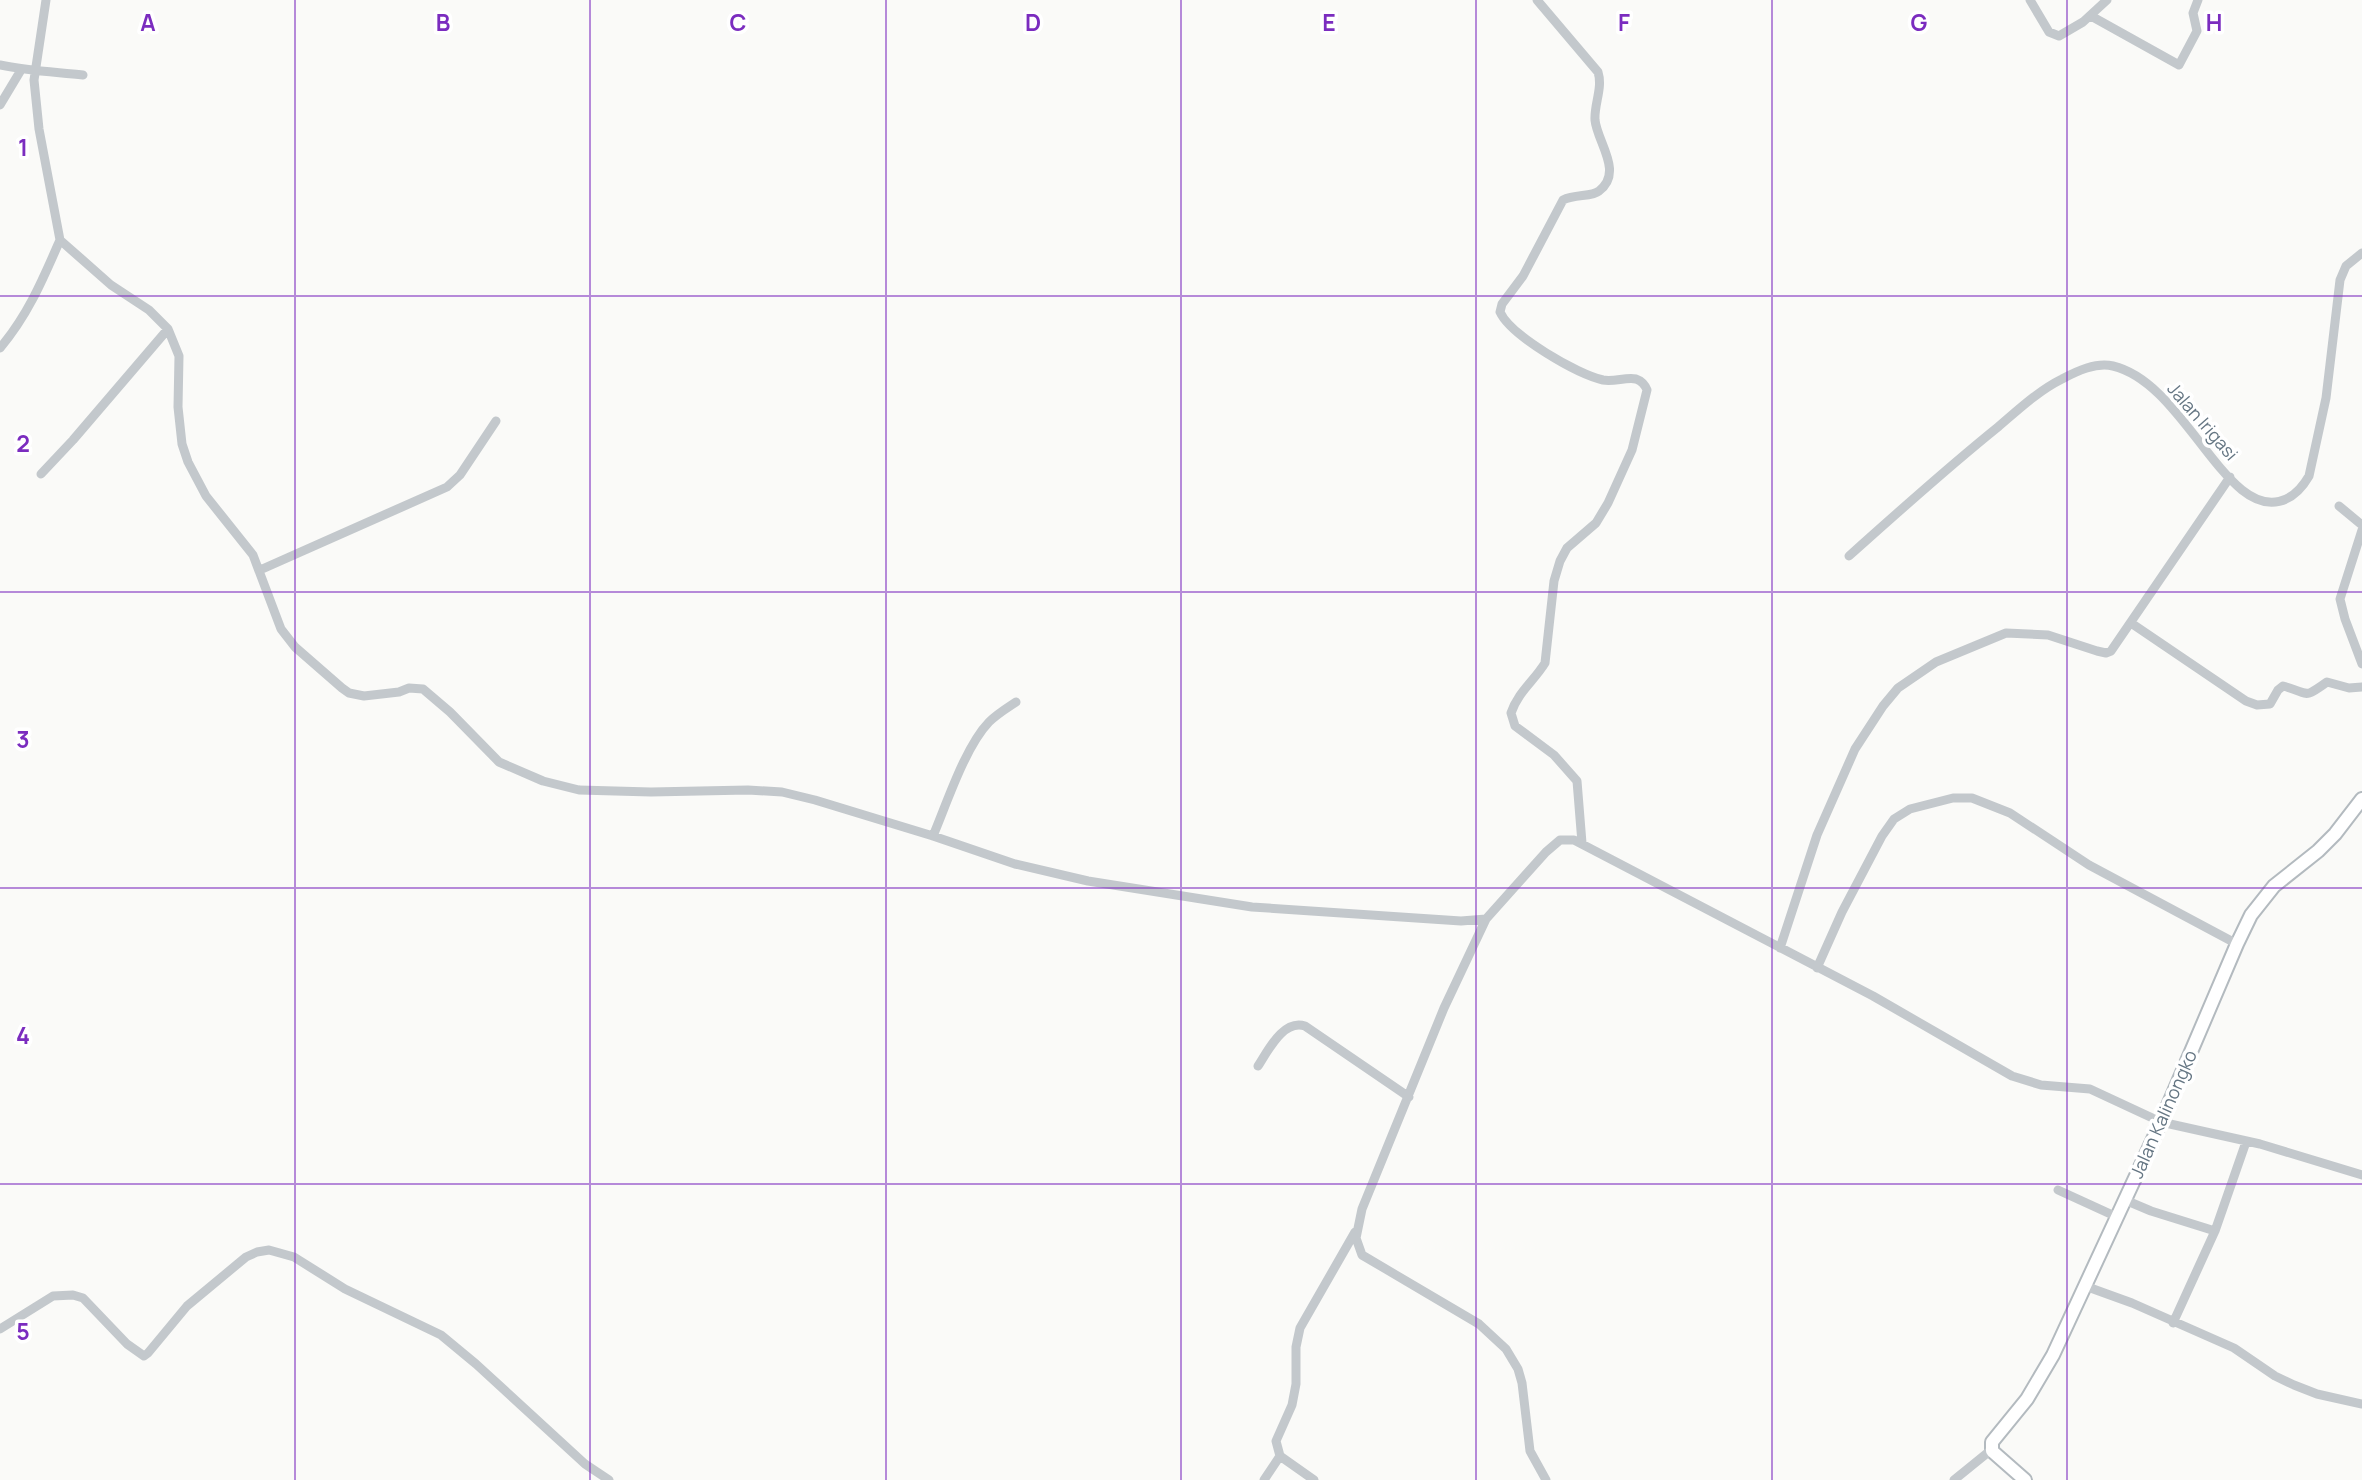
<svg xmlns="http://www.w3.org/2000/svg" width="2362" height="1480" viewBox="0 0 2362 1480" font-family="Manrope,sans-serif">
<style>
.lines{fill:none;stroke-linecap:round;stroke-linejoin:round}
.secondary-casing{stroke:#b3babf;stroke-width:16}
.street{stroke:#c3c8cc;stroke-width:9}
.secondary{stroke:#fff;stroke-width:12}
.grid{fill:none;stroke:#7b2cbf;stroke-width:2;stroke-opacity:0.55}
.labels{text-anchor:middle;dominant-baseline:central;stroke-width:7;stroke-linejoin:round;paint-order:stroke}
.street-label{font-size:18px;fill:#657683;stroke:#fff}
.grid-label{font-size:23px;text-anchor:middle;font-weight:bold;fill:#7b2cbf;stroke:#fff;stroke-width:7;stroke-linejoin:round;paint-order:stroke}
</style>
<rect width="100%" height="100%" fill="#fafaf8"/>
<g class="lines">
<g class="secondary-casing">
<path id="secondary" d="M2025,1480L1992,1451V1442L2027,1399L2053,1355L2161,1122L2237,944L2251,915L2274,886L2318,851L2335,834L2362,799"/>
</g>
<path class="street" d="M46,0L34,80L39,129L60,240L111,285L149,310L168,329L179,356L178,407L182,444L188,462L206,496L253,555L281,629L295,647L342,688L349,693L364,696L399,692L409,688L423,689L450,712L499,762L543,781L579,790L651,792L748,790L782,792L815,800L933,836L1015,864L1088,881L1252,907L1461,921L1486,919L1546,852L1560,840H1574L1873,996L2012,1076L2041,1085L2090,1089L2161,1122L2260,1144L2362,1175
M1537,0L1598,72C1603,88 1594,104 1595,120C1597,142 1624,172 1599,191C1592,197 1575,194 1563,200L1523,276L1502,304L1500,312C1511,336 1577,374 1603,380C1614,382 1626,377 1636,379C1642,381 1645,385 1647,390L1632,450L1608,503L1596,523L1567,548L1560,561L1554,581L1545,663C1534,681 1518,692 1511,713L1515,726L1554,755L1577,781L1582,843
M2030,0L2049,32L2059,36L2083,22L2107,0
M2091,16L2179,65L2197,31L2193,13L2198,0
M0,65C27,71 55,72 83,75
M0,105L21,70
M0,348C28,315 43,279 60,240
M41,474L73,440L168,329
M2339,506L2362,525
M2362,530L2340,599L2345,619L2362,664
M1849,556C1898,512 1947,468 1998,427C2018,410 2038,391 2062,379C2077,371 2096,362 2113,366C2167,379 2201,456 2242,490C2268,511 2293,504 2309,476L2326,398L2340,280L2346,266L2362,253
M260,570L447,487L460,475L496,421
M2131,623L2246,701L2257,705L2270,704L2278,690L2283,686C2310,693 2302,700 2327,682L2349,688L2362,687
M933,836C947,803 965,747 989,722C997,714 1007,708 1016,702
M1486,919L1444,1008L1362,1209L1356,1238L1362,1255L1479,1324L1506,1349L1518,1369L1522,1383L1530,1451L1546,1480
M1780,948L1817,835L1855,749L1883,706L1898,688L1936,662L2006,633L2048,635L2097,651L2106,653L2111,651L2230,477
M1817,968L1842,912L1882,836L1894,819L1910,809L1953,798H1972L2010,813L2089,865L2237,944
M1258,1066C1268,1051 1283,1019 1305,1026L1409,1097
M2058,1190L2117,1217
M2125,1200L2151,1211L2215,1231
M2085,1286L2132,1303L2234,1348L2275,1376L2294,1385L2317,1394L2362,1404
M2173,1323L2215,1231L2246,1142
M0,1329L53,1296L73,1295L83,1298L127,1344L144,1356L148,1353L187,1306L246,1257L257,1252L269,1250L294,1257L345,1289L441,1335L476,1364L585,1464L609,1480
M1264,1480L1280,1456
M1314,1480L1280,1456L1276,1441L1292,1405L1296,1384V1347L1300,1328L1355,1232
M1954,1480L1991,1450"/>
<use href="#secondary" class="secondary"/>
</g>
<path class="grid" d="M295,0V1480M590,0V1480M886,0V1480M1181,0V1480M1476,0V1480M1772,0V1480M2067,0V1480M0,296H2362M0,592H2362M0,888H2362M0,1184H2362"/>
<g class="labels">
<g class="street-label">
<text transform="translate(2203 421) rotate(49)">Jalan Irigasi</text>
<text transform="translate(2163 1114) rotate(-66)">Jalan Kalinongko</text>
</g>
</g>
<g class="grid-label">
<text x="148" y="31">A</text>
<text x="443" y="31">B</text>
<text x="738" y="31">C</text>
<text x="1033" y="31">D</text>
<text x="1329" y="31">E</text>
<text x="1624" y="31">F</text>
<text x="1919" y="31">G</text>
<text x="2214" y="31">H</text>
<text x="23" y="156">1</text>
<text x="23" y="452">2</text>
<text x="23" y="748">3</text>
<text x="23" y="1044">4</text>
<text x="23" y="1340">5</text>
</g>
</svg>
